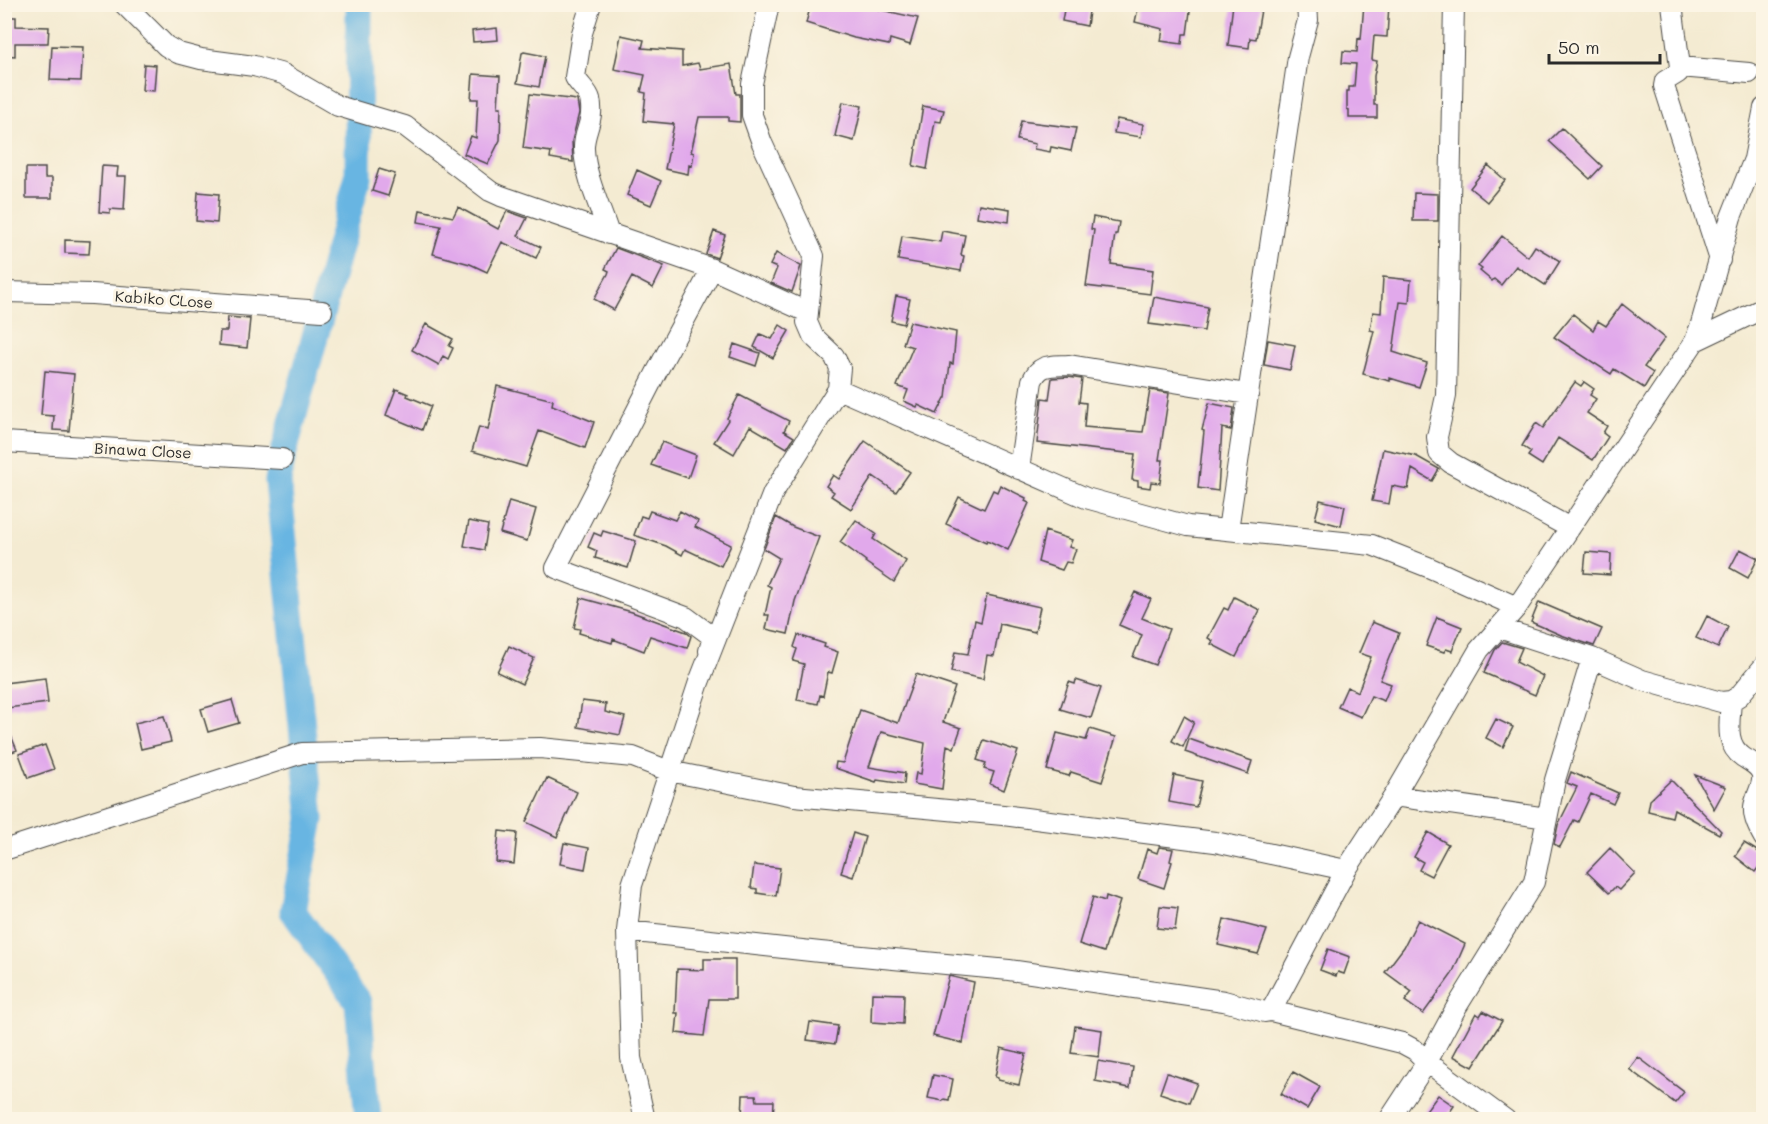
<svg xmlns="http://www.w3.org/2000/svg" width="1768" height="1124" viewBox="0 0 1768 1124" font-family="Mali,sans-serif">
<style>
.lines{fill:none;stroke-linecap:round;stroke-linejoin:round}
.river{stroke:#68b5e2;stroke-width:27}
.building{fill:#e1a9eb}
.minor-casing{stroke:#494844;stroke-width:22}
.minor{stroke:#fff;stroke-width:20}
.labels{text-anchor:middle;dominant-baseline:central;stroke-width:6;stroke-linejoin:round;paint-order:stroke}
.street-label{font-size:15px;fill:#2b2b2b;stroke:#fcf5e5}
</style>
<rect width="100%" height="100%" fill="#fcf5e5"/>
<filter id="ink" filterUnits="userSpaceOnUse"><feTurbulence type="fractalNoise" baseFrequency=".0167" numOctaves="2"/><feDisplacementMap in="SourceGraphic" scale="12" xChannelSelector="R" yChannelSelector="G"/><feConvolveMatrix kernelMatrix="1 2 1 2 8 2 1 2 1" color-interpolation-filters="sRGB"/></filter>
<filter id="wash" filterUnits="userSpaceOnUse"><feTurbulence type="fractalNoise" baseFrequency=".008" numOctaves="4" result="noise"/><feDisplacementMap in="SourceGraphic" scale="24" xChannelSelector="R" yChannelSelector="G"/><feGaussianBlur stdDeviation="1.35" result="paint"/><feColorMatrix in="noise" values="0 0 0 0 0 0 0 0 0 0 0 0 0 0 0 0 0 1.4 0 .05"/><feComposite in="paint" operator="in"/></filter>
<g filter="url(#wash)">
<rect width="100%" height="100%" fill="#f4ebd2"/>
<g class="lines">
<path class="river" d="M359,4L358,177L282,459L278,481L311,819L293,911L358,1002L368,1120"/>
</g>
<g id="blocks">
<path class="building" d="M811,4H854L918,18L910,45L890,39L889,45L854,38L806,23Z
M1065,4H1090L1087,26L1062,21Z
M1139,4H1191L1187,34H1183L1182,44L1161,41L1163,29L1135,22Z
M1233,4H1262L1256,39L1250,38L1249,48L1228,45Z
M1364,4H1389L1387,37L1374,36L1372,60L1377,61L1374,76V105H1377V118H1349V110L1347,109V91H1349V87H1354L1356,64L1342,63L1343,51L1357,52L1358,38L1361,39Z
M4,17H16V26L49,27L48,43H15V56L4,55Z
M497,28L498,40L473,42L472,31Z
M621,35L644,40L642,48L682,51V66L698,63L700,69L731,64L736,94H740V122L728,121V117H699L691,152L694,153L692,166L689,165L688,174L665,169L674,124L643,121L646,93L641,92L645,75L614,69Z
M52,46L83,47L81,81L50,80Z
M524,52L545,56L539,87L517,83L522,53Z
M144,64L156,65L154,91L142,90Z
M473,74L500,76L498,107H501L500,140L488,164L464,154L471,136L476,138L478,99H471Z
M530,94L577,100L579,113L572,141L573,162L550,158L551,152L523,148Z
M843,102L862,106L854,141L835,136Z
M923,106L944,110L941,122L935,121L927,169L913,166Z
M1117,119L1143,124L1141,137L1114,133Z
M1021,121L1076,128L1071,151L1051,147L1050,152L1034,149L1035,144L1017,140Z
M1562,128L1602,166L1590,179L1549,141Z
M1488,165L1505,180L1487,202L1470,188Z
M102,166L118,167L117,176H126L124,210L110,209V213L99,212Z
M26,168H45V178H52V198H26Z
M379,169L395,174L388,196L372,191Z
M637,170L661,181L651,205L627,195Z
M198,192L219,194L217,223L196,221Z
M1414,193L1438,194V221H1413Z
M979,204L1010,209L1009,222L977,217Z
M458,207L498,229L507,211L527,218L518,236L541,247L536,258L502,242L487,272L470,264L433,254L441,226L418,222L420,210L453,217Z
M1093,217L1119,222L1117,234H1115L1111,264L1153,270L1150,294L1086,286L1094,230L1091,229Z
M714,231L725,235L717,258L706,254Z
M942,231L965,235L961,255L964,256L961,271L898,260L902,236L940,242Z
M1502,236L1528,257L1535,246L1560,261L1545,285L1516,266L1501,285L1494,279L1492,281L1480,271L1482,269L1478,266Z
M65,240L90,241L89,254L65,253Z
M616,248L664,266L653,288L632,277L614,310L594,299L608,274L609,271L605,269Z
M776,253L801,266L792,292L771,283L777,268L770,265Z
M1383,277L1411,280L1409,303L1400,302L1393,352L1427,363L1419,387L1390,378V381L1363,374L1374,331L1370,330L1373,312L1381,313Z
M896,296L910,299L904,324L891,321Z
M1154,297L1208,307L1204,331L1149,324Z
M1622,304L1665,338L1644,367L1653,373L1644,388L1614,369L1611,374L1554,337L1573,314L1593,330L1598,321L1606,326Z
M228,317L250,319L247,348L219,345L220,331H227Z
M910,322L956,332L953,364L950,363L946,398H945L937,414L918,405L917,407L904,401L908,390L897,386L913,347L903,344Z
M426,324L453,339L449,346L453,348L448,359L443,356L439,365L412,350Z
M780,325L789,331L773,358L754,347L760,334L772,339Z
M1268,340L1295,345L1290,370L1264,365Z
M734,344L760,353L756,366L730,357Z
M45,371L74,374L69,431L53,430L54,416L41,415Z
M1068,377L1082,379L1079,402L1086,403L1084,427L1143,432L1150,390L1169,393L1159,460H1163L1160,483L1151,482L1150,488L1138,486V481L1132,480L1135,454L1037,443L1042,398L1049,399L1052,378Z
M1575,382L1581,386L1584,382L1594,389L1590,395L1596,399L1587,413L1607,426L1603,433L1608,437L1593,460L1558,438L1542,465L1528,456L1531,452L1522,446L1536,423L1543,428Z
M497,386L553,400L552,405L594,422L585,448L539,431L526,467L472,451L479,427L488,430Z
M396,389L408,394L407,396L431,406L422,430L386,415Z
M739,395L789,421L784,431L794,437L787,448L750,426L734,454L714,442L728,420L727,418Z
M1209,403L1234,408L1231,430L1222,428L1218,491L1198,488L1204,431L1202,430Z
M865,441L910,472L896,492L873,476L851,509L831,496L834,492L826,486L833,475L839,479Z
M662,442L696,455L688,478L651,465Z
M1383,449L1416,456L1439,469L1432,481L1412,469L1408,489L1392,486L1389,504L1372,501Z
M1000,485L1026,498L1025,501L1029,503L1008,550L987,540L986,542L946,524L959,497L984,509L993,490L997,492Z
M1320,500L1345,506L1341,526L1315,519Z
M509,501L536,509L527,541L500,533Z
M650,511L675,520L680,511L698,521L695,527L731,545L721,566L685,549L682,555L666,546L634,535L641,516L647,518Z
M776,517L793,527L819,537L795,601L788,634L766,629L769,615H765L771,587L767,585L779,558L764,549Z
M856,520L876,534L873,539L906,561L894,582L865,562L866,561L840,542Z
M469,521L488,525L484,550L464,546Z
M603,531L636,541L628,568L595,558L597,551L588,547L594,533L601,536Z
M1045,531L1072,540L1069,547L1076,549L1071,563L1066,562L1062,570L1038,562Z
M1740,549L1758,558L1748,578L1730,568Z
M1586,552L1611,554L1610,575L1584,573Z
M1135,592L1151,599L1142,618L1169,629L1155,665L1133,657L1142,635L1119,625Z
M987,595L1040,607L1035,632L1000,624L994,656L987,655L983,679L951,672L955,652L968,654L975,620L981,622Z
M1234,597L1260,610L1236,657L1211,644L1213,641L1208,638L1224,608L1228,610Z
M581,598L632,612L686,632L691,636L687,648L650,636L644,651L613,639L612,643L579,633L580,629L574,628Z
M1539,602L1602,629L1594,646L1561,635L1531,622Z
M1707,616L1728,627L1718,648L1696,638Z
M1437,617L1462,627L1452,651L1446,649L1444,652L1426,646Z
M1372,622L1399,633L1380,680L1391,684L1384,701L1371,696L1361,717L1338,707L1347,687L1358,692L1371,657L1359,653Z
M798,635L825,644L824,647L838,652L832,673L828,672L823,696L820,695L818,704L797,700L804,664L793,661L797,649L794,647Z
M1502,642L1522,648L1516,662L1543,676L1535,695L1484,673L1495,650Z
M509,646L534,658L522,684L497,672Z
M916,674L955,687L943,722L961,728L954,748L947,745L942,789L914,784L916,773L921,774L925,743L881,732L869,767L905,773L904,784L877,780L876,782L835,768L836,762L843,763L860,710L898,723Z
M45,678L48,703L7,708L4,683Z
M1076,680L1101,688L1091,718L1060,709L1069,682L1075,684Z
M232,700L239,723L208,732L201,709Z
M582,701L606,704L605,712L625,717L620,735L578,727Z
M164,716L171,742L141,749L135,723Z
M1184,716L1194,722L1183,747L1172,741Z
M4,719L17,750L4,755Z
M1496,719L1513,727L1503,747L1486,738Z
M1090,729L1116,737L1102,782L1071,772L1069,776L1047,770L1057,733L1086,740Z
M1189,739L1252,761L1248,774L1185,752Z
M984,740L1018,751L1004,790L990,784L994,772L984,769L986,763L977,760Z
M45,745L54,769L28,778L19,754Z
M1571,772L1618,793L1613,804L1591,794L1578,822L1574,820L1560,847L1554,844L1558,825L1577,787L1567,783Z
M1174,775L1202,781L1196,807L1169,802Z
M1695,775L1726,787L1714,809Z
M547,778L577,792L557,837L526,822Z
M1671,780L1721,831L1719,834L1674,809L1672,817L1648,811L1650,800Z
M499,831L517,833L514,864L496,862Z
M1428,832L1448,844L1431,876L1419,870L1423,862L1414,857Z
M853,833L865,837L853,877L841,873Z
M564,843L589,848L585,869L560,864Z
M1744,843L1764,855V860L1755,872L1735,856Z
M1159,847L1173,849L1170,861L1172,862L1164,888L1138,879L1147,849L1157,853Z
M1610,848L1635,873L1619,890L1615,887L1609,893L1587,872Z
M754,865L780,868L776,896L757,893V889L751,888Z
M1106,896L1120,901L1104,952L1079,944L1093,897L1105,901Z
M1160,906L1178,908L1175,930L1157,928Z
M1224,919L1267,930L1258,954L1218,945Z
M1418,920L1465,944L1452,974L1423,1014L1405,1001L1412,992L1385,972L1404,947Z
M1328,949L1350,957L1344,974L1338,972L1336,976L1320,970Z
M704,959H735V999H709L704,1036L676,1033L678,1013H675L677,969L704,970Z
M949,976L974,982L963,1043L933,1036Z
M872,993L904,994L903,1024L871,1022Z
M1483,1011L1502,1021L1473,1067L1453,1056L1476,1013L1480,1016Z
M810,1022L838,1026L835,1044L807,1040Z
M1075,1026L1102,1030L1099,1057L1071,1053Z
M1001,1048L1026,1054L1019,1085L998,1080V1078L995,1077Z
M1638,1057L1684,1092L1675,1103L1629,1069Z
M1098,1061L1133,1067L1130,1088L1095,1081Z
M1293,1072L1320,1087L1307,1109L1281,1094Z
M1167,1073L1197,1083L1189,1103L1160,1093Z
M933,1075L953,1079L949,1100L944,1099L943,1101L928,1098Z
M743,1095H756L757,1101H774L773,1119H742Z
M1438,1095L1454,1106L1445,1119H1432L1424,1114Z"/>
</g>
</g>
<g filter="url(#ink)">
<use href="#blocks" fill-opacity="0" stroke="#494844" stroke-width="1.5"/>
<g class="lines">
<g class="minor-casing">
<path id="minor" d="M124,4L166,46L178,53L201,59L254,66L283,74L338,106L405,126L490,191L501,196L712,269L807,312
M591,4L582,33L575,77C579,85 588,91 590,99C595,121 583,132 584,149C585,176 601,209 609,234
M1454,4L1446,396L1437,437L1439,453L1451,463L1570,528
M1672,4L1680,67L1678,73L1665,81L1664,86L1720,260
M1680,67L1749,73
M4,292L92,294L322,311
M1695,341L1764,308
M838,389L1086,498L1188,526L1372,545L1428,567L1517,607
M4,442L282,459
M1019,469L1032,381C1040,363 1051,366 1069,365L1247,394
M1228,530L1298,57L1308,20L1307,4
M1499,628L1592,658L1642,680L1721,702L1731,701L1739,696L1764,666
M709,651L713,637L686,617L556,568L656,373L712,269
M1731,701C1730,721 1724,744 1743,757C1749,761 1757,764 1761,772C1766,783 1755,796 1754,807C1753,818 1759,829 1764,838
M1394,796L1547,818
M4,850L302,753L540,748L633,757L669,771L794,796L1003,815L1215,842L1346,870
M627,931L820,952L1009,970L1224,1001L1265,1012L1271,1011L1402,1043L1415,1050L1427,1062L1506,1120
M1271,1011L1346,870L1394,796L1479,650L1517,607L1695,341L1701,324L1731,217L1754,159L1764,108
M645,1120L631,1058L627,931L632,885L699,682L773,493L838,389L840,368L834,356L813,336L807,322L814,256L762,143L752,115V84L769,4
M1389,1120L1427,1062L1456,1008L1534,882L1555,780L1592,658"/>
</g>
<use href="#minor" class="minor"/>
</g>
</g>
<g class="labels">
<g class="street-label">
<text transform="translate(164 299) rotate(4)">Kabiko CLose</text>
<text transform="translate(143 450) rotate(3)">Binawa Close</text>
</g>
</g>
<rect width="1768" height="1124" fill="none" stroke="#fcf5e5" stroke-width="24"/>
<path d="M1549 54v9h111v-9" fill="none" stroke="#2b2b2b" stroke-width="3"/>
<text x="1558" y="54" font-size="18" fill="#2b2b2b" stroke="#fcf5e5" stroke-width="4.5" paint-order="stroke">50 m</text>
</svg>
